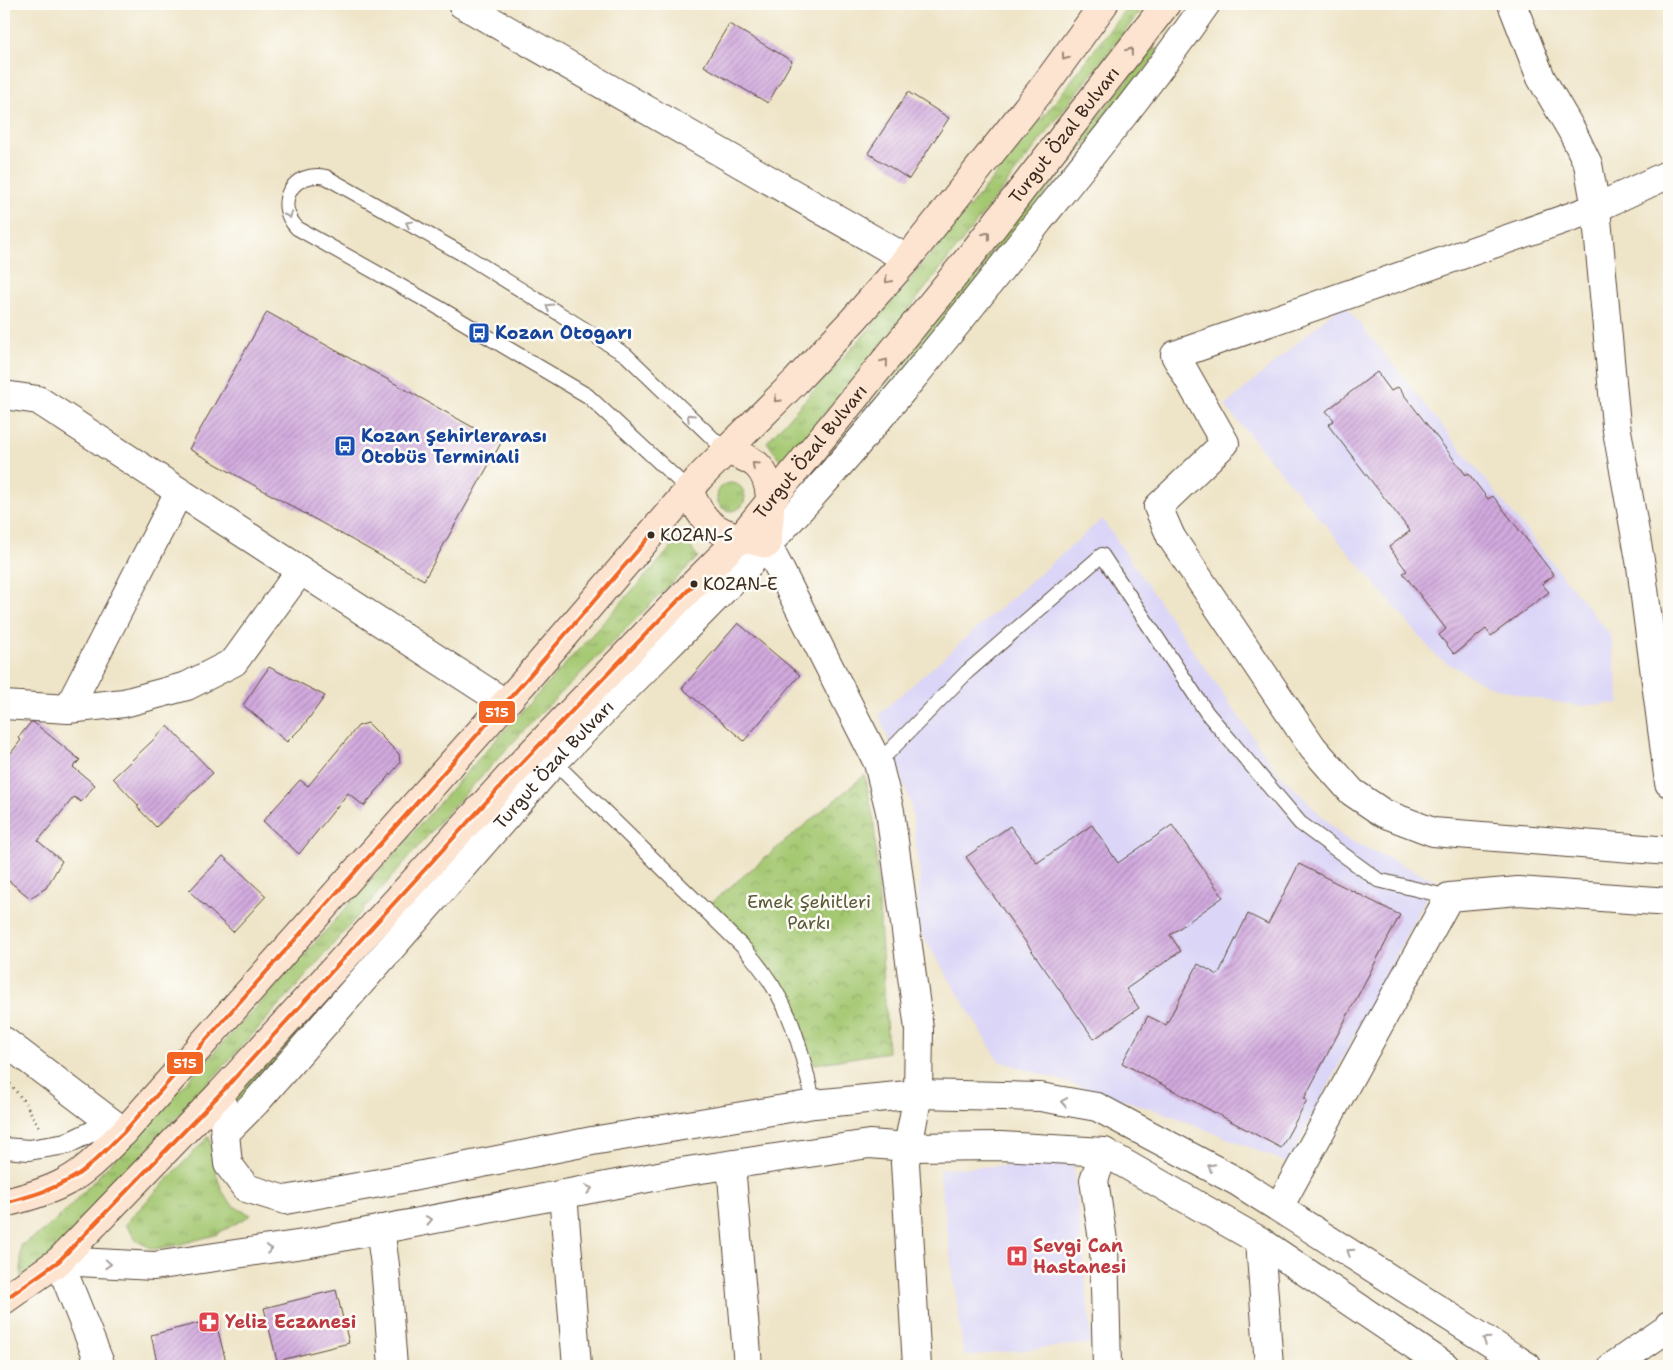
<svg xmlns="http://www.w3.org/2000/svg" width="1673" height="1370" viewBox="0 0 1673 1370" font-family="'Shantell Sans',sans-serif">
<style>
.built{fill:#dbd6f7}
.grass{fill:url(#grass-tufts);stroke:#707948}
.park{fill:url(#park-crowns);stroke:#707948}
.building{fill:url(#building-hatch)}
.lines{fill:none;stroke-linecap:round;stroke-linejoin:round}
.service-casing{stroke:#564637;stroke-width:16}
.pedestrian-casing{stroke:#564637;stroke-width:22}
.minor-casing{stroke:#564637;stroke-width:30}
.tertiary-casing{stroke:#564637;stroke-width:30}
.secondary-casing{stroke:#564637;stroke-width:30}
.path{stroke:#564637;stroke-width:3;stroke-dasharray:1 4;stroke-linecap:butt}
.service{stroke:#fff;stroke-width:14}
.pedestrian{stroke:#fff;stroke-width:20}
.minor{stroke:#fff;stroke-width:28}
.tertiary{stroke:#fff;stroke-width:28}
.secondary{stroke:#fde4d1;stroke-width:28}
.bus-1-casing{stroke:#fdfcf7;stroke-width:8}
.bus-1{stroke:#f26522;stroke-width:4}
.oneway{stroke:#9c8778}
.oneway2{stroke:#a79f9a}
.bus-dot{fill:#3b2a1e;stroke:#fdfcf7;stroke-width:2}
.labels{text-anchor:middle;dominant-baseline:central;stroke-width:5;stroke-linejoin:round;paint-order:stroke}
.bus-label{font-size:17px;fill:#3b2a1e;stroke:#fdfcf7;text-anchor:start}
.street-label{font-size:18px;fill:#3b2a1e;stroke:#fdfcf7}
.transit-label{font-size:18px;font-weight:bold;fill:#164399;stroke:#fdfcf7;text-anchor:start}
.park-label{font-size:18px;fill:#5a5937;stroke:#fdfcf7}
.health-label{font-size:18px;font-weight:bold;fill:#be3a42;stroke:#fdfcf7;text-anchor:start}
.line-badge{stroke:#fdfcf7;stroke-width:2}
.badge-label{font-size:14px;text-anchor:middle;font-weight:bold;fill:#fff}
</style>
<defs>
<pattern id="grass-tufts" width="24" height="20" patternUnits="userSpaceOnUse" patternTransform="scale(1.25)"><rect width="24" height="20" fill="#a4c871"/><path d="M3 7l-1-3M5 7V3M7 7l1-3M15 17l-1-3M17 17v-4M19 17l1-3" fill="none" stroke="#87a35c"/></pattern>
<pattern id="park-crowns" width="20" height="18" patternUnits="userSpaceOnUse" patternTransform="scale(1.25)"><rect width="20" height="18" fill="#a4c871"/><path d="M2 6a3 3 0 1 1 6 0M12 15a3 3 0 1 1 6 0" fill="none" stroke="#87a35c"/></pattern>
<pattern id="building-hatch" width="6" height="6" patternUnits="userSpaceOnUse" patternTransform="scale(1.25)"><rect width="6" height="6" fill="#d2aadf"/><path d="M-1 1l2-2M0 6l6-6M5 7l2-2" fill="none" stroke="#ac8bb4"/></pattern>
</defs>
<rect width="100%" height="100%" fill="#fdfcf7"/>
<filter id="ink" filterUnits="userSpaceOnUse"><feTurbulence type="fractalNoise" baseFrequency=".02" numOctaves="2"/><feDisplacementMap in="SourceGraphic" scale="10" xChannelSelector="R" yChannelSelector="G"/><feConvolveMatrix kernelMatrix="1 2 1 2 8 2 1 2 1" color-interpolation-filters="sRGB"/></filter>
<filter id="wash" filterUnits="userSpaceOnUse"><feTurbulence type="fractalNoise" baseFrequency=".0096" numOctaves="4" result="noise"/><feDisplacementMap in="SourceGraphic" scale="20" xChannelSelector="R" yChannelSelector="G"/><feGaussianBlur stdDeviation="1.12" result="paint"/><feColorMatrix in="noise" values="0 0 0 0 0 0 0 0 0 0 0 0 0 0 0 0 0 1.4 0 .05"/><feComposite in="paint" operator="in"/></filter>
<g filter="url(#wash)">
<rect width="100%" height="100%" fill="#eee4c7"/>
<path class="built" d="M1343,303L1611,636L1620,703L1579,706L1532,698L1486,685L1437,657L1225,406Z
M1102,519L1275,769L1343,837L1435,880L1288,1163L1165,1113L999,1061L917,926L920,876L911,804L879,714Z
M1073,1162L1092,1343L964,1356L939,1169Z"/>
<path class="grass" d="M1129,4H1146L882,344L783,464L767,442L873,325L1056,101Z
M1154,47L1158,53L816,482L811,477Z
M717 497a14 14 0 1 1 28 0a14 14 0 1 1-28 0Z
M682,536L698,557L532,722L449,811L297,986L50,1256L21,1283V1245L42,1232L64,1213L290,971L465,774Z
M503,798L506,802L228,1114L227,1106Z
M209,1136C214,1157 215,1190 234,1206C239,1210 246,1212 251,1215L215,1235L177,1245L153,1249L137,1241L125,1224Z"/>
<path class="park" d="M865,775L874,821L888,1052L814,1064L793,1011L706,907Z"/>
<g id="blocks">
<path class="building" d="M729,24L792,61L768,103L704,66Z
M908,92L949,118L909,179L868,153Z
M267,312L501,443L424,580L189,449Z
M1377,372L1391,391L1398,387L1466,475L1468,473L1488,499L1493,496L1554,575L1542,584L1549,592L1491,636L1486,629L1454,654L1439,635L1446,629L1403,573L1407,571L1389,547L1410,531L1328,425L1334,420L1326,411Z
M738,623L800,675L744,741L682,688Z
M269,667L325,696L304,725L287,742L243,705Z
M31,722H33L80,760L73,767L95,785L81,802L74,797L38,841L62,861L46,888L30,898L4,877V762L21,740L18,738Z
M368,723L399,754L400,763L364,806L348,793L299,854L263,821L300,780L308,786L358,726Z
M168,726L213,773L156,827L137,807L139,806L113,778Z
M1092,825L1118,863L1172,825L1223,897L1170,935L1181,951L1126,989L1139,1008L1094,1039L966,857L1010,826L1037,863Z
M223,856L266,896L233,932L189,891Z
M1299,864L1400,915L1304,1099L1307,1100L1281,1148L1122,1063L1148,1016L1166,1025L1198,964L1218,975L1248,914L1268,924Z
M336,1290L349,1343L277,1361L264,1308Z
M215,1319L227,1366H158L151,1335Z"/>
</g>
</g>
<g filter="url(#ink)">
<use href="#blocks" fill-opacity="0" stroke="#564637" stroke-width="1"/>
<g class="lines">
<g class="service-casing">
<path id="service" d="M689,490L588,396L436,306L297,228C273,203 293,170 326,177L468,257L626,355L725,450
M554,762L743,947C791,1000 798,1038 814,1104
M878,763L967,672L1102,555L1207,713L1300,823L1378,880L1449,897"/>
</g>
<g class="pedestrian-casing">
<path id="pedestrian" d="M4,1148L29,1150L66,1144L111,1122"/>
</g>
<g class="minor-casing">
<g id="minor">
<path d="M1512,4L1541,78L1572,131L1588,164L1596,208L1616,425L1641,566L1669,783"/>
<path d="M4,395L38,400L505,703"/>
<path d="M1171,537L1158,507L1225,443L1175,355L1596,208L1669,174"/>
<path d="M767,544L878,763L890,811L919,1029L918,1094L905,1163L917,1366"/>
<path d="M4,705L68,709L124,703L187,686L234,662L300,571"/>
<path d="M68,709L179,492"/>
<path d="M4,1041L124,1132"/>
<path id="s1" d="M225,1133L256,1102L554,762C624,688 699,617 769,543C864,441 951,332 1037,223C1095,151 1153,80 1206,4"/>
<path d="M1104,1152L1094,1180L1104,1247L1107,1366"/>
<path d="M731,1165L748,1366"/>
<path d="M563,1194L577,1366"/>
<path d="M1279,1207L1449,897L1518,891L1669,902"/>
<path d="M380,1229L385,1265L393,1366"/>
<path d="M1260,1241L1269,1366"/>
<path d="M59,1261L101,1366"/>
<path d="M1613,1366L1668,1328L1669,1325"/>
</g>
</g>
<g class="tertiary-casing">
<path id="tertiary" d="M462,4L907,259
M1171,537L1313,748L1352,792L1383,813L1433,832L1669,851
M221,1093L228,1164L246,1188L285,1200L402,1179L592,1141L814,1104L918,1094L1040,1097L1097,1107L1238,1182L1527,1366
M59,1261L154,1266L310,1243L674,1173L869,1144L909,1147L1001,1146L1104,1152L1260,1241L1445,1366"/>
</g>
<g class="secondary-casing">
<g id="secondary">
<path d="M689,490C707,535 724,533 767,544C769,519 777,485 757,465C748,457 735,454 725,450"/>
<path d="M4,1203C25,1198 48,1192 67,1181C88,1170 107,1148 124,1132L525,681L700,477L795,382L854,319L907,259L1045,85L1104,4"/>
<path id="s2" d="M4,1300L59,1261L221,1093L520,765L694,584L741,537L972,254L1166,4"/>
</g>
</g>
<path class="path" d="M4,1076L26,1104L39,1127"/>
<use href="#service" class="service"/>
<use href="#pedestrian" class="pedestrian"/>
<use href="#minor" class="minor"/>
<use href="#tertiary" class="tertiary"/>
<use href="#secondary" class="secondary"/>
<g class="bus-1-casing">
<path id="bus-1" d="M4,1203C28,1197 53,1190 74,1177C93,1165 108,1147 124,1132L525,681L651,535
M4,1300L59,1261L221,1093L520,765L694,584"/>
</g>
<use href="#bus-1" class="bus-1"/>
</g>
<defs><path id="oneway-chevron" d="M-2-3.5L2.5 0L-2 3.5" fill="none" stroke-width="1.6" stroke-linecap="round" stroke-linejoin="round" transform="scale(1.25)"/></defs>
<g class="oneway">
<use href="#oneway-chevron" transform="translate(1130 51) rotate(-52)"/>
<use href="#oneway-chevron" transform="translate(1065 57) rotate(126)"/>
<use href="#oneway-chevron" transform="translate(987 235) rotate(-52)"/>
<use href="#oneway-chevron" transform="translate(888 280) rotate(131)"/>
<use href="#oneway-chevron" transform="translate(885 362) rotate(-51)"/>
<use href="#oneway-chevron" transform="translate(777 399) rotate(136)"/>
<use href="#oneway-chevron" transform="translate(755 465) rotate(-138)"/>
</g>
<g class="oneway2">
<use href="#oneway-chevron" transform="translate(289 215) rotate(70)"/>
<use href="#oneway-chevron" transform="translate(409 224) rotate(-151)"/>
<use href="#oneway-chevron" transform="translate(549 307) rotate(-148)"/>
<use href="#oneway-chevron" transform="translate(690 417) rotate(-136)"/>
<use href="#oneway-chevron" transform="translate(1064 1102) rotate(-170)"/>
<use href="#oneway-chevron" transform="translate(1211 1167) rotate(-152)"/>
<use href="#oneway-chevron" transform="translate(589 1189) rotate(-11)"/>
<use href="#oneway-chevron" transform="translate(429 1220) rotate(-11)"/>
<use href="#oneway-chevron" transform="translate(269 1249) rotate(-8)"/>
<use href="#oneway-chevron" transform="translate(1350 1252) rotate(-147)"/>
<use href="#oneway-chevron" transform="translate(108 1264) rotate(3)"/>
<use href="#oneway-chevron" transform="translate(1486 1340) rotate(-147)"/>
</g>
</g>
<defs>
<g id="bus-square" transform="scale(1.125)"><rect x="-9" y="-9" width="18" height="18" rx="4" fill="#1a4fb4" stroke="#fdfcf7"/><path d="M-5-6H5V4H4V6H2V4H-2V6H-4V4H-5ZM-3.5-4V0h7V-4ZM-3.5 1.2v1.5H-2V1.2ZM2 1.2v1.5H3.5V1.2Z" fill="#fff"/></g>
<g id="hospital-square" transform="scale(1.125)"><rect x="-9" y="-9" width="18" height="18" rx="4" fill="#e0444e" stroke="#fdfcf7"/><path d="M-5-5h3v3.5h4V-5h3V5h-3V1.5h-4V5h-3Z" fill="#fff"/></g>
<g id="pharmacy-square" transform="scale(1.125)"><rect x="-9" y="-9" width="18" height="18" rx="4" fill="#e0444e" stroke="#fdfcf7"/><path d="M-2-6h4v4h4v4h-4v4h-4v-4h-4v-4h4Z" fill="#fff"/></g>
</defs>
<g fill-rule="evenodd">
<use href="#bus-square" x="479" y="333"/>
<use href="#bus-square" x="345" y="446"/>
<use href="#hospital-square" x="1017" y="1256"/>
<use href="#pharmacy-square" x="209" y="1322"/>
</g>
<g class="bus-dot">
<circle cx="651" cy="535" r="4.5"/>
<circle cx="694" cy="584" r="4.5"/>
</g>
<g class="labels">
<g class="bus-label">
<text x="660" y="535">KOZAN-S</text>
<text x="703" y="584">KOZAN-E</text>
</g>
<g class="street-label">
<text stroke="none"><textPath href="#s2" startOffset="1578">Turgut Özal Bulvarı</textPath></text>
<text stroke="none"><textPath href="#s2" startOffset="1172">Turgut Özal Bulvarı</textPath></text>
<text stroke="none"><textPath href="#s1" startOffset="494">Turgut Özal Bulvarı</textPath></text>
</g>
<g class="transit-label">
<text x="495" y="333">Kozan Otogarı</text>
<text x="361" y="436">Kozan Şehirlerarası<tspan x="361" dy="21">Otobüs Terminali</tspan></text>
</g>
<g class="park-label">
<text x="809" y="902">Emek Şehitleri<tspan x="809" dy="21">Parkı</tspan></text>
</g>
<g class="health-label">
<text x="1033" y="1246">Sevgi Can<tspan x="1033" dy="21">Hastanesi</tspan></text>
<text x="225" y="1322">Yeliz Eczanesi</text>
</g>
</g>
<g class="line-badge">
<rect x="478" y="700" width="38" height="24" rx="5" fill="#f26522"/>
<rect x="166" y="1051" width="38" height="24" rx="5" fill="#f26522"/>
</g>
<g class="badge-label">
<text x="497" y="717">515</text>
<text x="185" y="1068">515</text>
</g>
<rect width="1673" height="1370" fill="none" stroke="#fdfcf7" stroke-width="20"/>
</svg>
